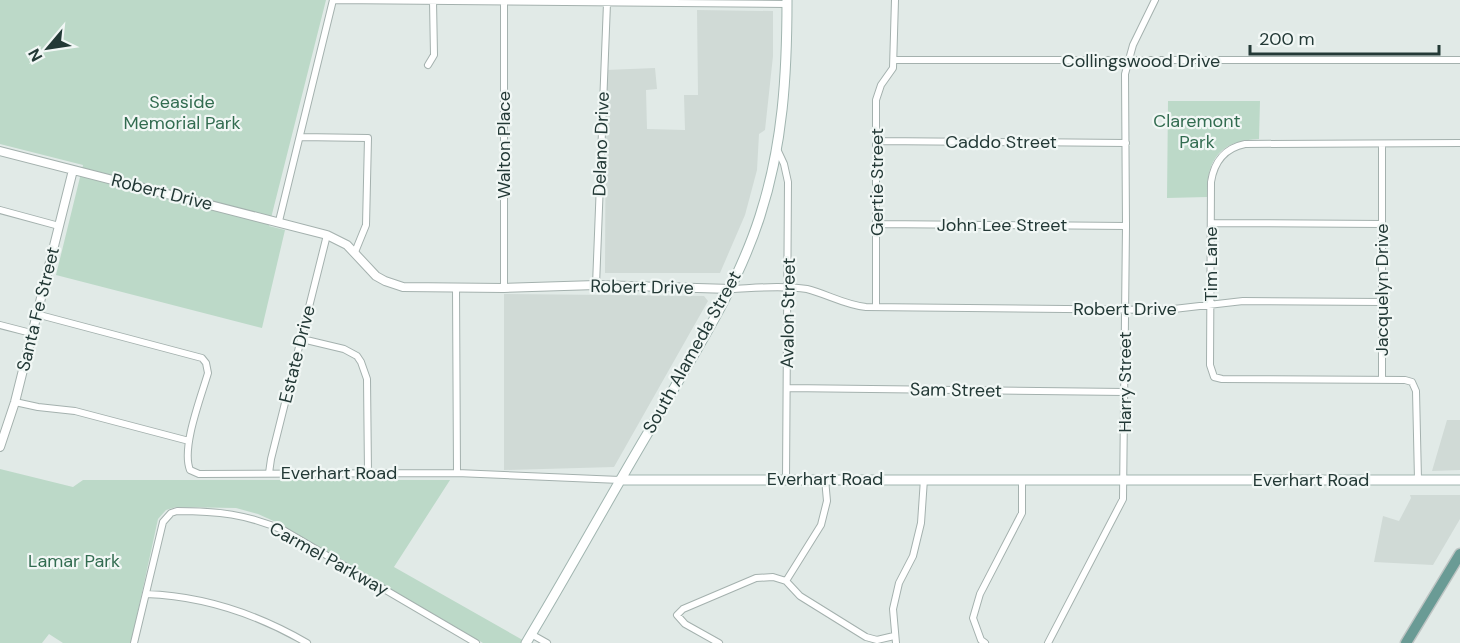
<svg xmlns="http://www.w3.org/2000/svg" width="1460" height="643" viewBox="0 0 1460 643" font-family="'DM Sans',sans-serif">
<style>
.built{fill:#d0dad6}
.green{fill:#bcd9c8}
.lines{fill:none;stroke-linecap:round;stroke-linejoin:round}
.minor-casing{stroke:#a4b1ae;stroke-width:8}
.tertiary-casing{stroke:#a4b1ae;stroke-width:10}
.secondary-casing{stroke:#a1b5b0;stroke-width:11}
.primary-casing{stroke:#bdc4c3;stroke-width:13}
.minor{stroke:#fff;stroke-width:6}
.tertiary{stroke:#fff;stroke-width:8}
.secondary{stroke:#fff;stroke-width:9}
.primary{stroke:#6a9b95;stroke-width:10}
.labels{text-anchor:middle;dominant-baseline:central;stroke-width:4.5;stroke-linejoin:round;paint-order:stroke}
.street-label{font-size:18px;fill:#233936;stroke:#f1f7f5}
.park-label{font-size:18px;fill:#326c50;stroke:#f1f7f5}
</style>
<rect width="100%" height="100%" fill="#e1eae7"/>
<path class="built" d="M697,10L773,11V56L765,130L759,134L757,170L745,215L720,273H605L606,70L655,68L657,89L646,90L647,129L685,130L684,95H698Z
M504,294L704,296L708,301L614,467L504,470Z
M1447,420H1460V470L1432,471Z
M1410,495H1460V519L1433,565L1374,562L1383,516L1399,521L1411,498Z"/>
<path class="green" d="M0,0H326L269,226L285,230L262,328L56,275L83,165L0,144Z
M1168,101H1260L1259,139C1220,140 1206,160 1207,197L1167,198Z
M0,469L73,487L83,480H450L394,567L528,643H483L278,523L258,514L236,508L176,507L166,510L158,519L131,643H63L49,634L42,643H0Z"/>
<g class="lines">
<g class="minor-casing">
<path id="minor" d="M504,2V288
M894,60H1460
M428,65L434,55L433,1
M300,137L368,138L366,225L355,252
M877,141L1126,143
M777,149L784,164L788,182L786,479
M0,210L59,226
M279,221L333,0L787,4
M1211,223L1382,224
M877,224L1126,226
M596,285L607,3
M456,288L457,473
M731,289C755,288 782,285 807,289C827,294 845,305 866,307L1165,310L1243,301L1382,302
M876,307V100L881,85L893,68L895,0
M36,314L202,358L206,363L208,373C201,397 181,448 190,470L199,474L457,473L620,480
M0,325L31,333
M302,339L344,349L357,356L361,362L367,379L368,473
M1382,379V144
M787,388L1125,392
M15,402L38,407L75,411L189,441
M269,473L271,459L327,235
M1418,480L1416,391L1412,382L1405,380L1222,379L1214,377L1210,365L1211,182C1214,162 1225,148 1245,144L1460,143
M786,581L821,525L827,501L825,479
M146,594C204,596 257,614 307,643
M531,634L547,643
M134,643L163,522L171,513L177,511C217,511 247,514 285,531L476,643
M719,643L685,624L677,615L683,609L756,578L773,577L786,581L800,596L866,637L877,640L894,636
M896,643L893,609L899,583L913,556L921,523L924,479
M985,643L981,640L973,618L980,594L1022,513V479
M1048,643L1123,499L1126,226L1125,74L1133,45L1155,0"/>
</g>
<g class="tertiary-casing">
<path id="tertiary" d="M0,151L327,235L347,245L376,276L385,281L403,287L504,288L596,285L731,289
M0,447L15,402L73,170"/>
</g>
<g class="secondary-casing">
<path id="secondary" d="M620,480H1460
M526,643C569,572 609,498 652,426C691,358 736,291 760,216C783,145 787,74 787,0"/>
</g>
<g class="primary-casing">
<path id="primary" d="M1406,643L1460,554"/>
</g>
<use href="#minor" class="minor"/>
<use href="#tertiary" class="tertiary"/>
<use href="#secondary" class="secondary"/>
<use href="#primary" class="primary"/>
</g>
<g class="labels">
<g class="street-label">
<text x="1141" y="61">Collingswood Drive</text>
<text x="1001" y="142">Caddo Street</text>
<text transform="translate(601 144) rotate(-88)">Delano Drive</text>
<text transform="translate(504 145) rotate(-90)">Walton Place</text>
<text transform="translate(877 182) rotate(-90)">Gertie Street</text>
<text transform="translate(162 192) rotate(14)">Robert Drive</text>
<text x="1002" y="225">John Lee Street</text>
<text transform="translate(1211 264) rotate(-90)">Tim Lane</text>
<text transform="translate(642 287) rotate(1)">Robert Drive</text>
<text transform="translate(1382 290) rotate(-90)">Jacquelyn Drive</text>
<text transform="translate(38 309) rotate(-76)">Santa Fe Street</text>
<text x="1125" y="309">Robert Drive</text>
<text transform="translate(788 313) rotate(-89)">Avalon Street</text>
<text transform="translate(692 352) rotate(-61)">South Alameda Street</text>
<text transform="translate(297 354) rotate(-76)">Estate Drive</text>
<text transform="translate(1125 382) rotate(-90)">Harry Street</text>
<text transform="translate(956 390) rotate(1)">Sam Street</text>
<text x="339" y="473">Everhart Road</text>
<text x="825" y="479">Everhart Road</text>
<text x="1311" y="480">Everhart Road</text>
<text transform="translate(329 559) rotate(29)">Carmel Parkway</text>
</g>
<g class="park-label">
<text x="182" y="102">Seaside<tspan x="182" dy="21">Memorial Park</tspan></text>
<text x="1197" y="121">Claremont<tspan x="1197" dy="21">Park</tspan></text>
<text x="74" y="561">Lamar Park</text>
</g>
</g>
<g transform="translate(48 48) rotate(241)" stroke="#f1f7f5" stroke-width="4.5" paint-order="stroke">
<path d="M0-4.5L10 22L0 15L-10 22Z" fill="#233936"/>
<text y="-9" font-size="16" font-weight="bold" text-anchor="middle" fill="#233936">N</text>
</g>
<path d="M1250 45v9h189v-9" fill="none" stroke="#233936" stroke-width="3"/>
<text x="1259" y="45" font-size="18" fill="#233936" stroke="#f1f7f5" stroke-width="4.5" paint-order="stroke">200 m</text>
</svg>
